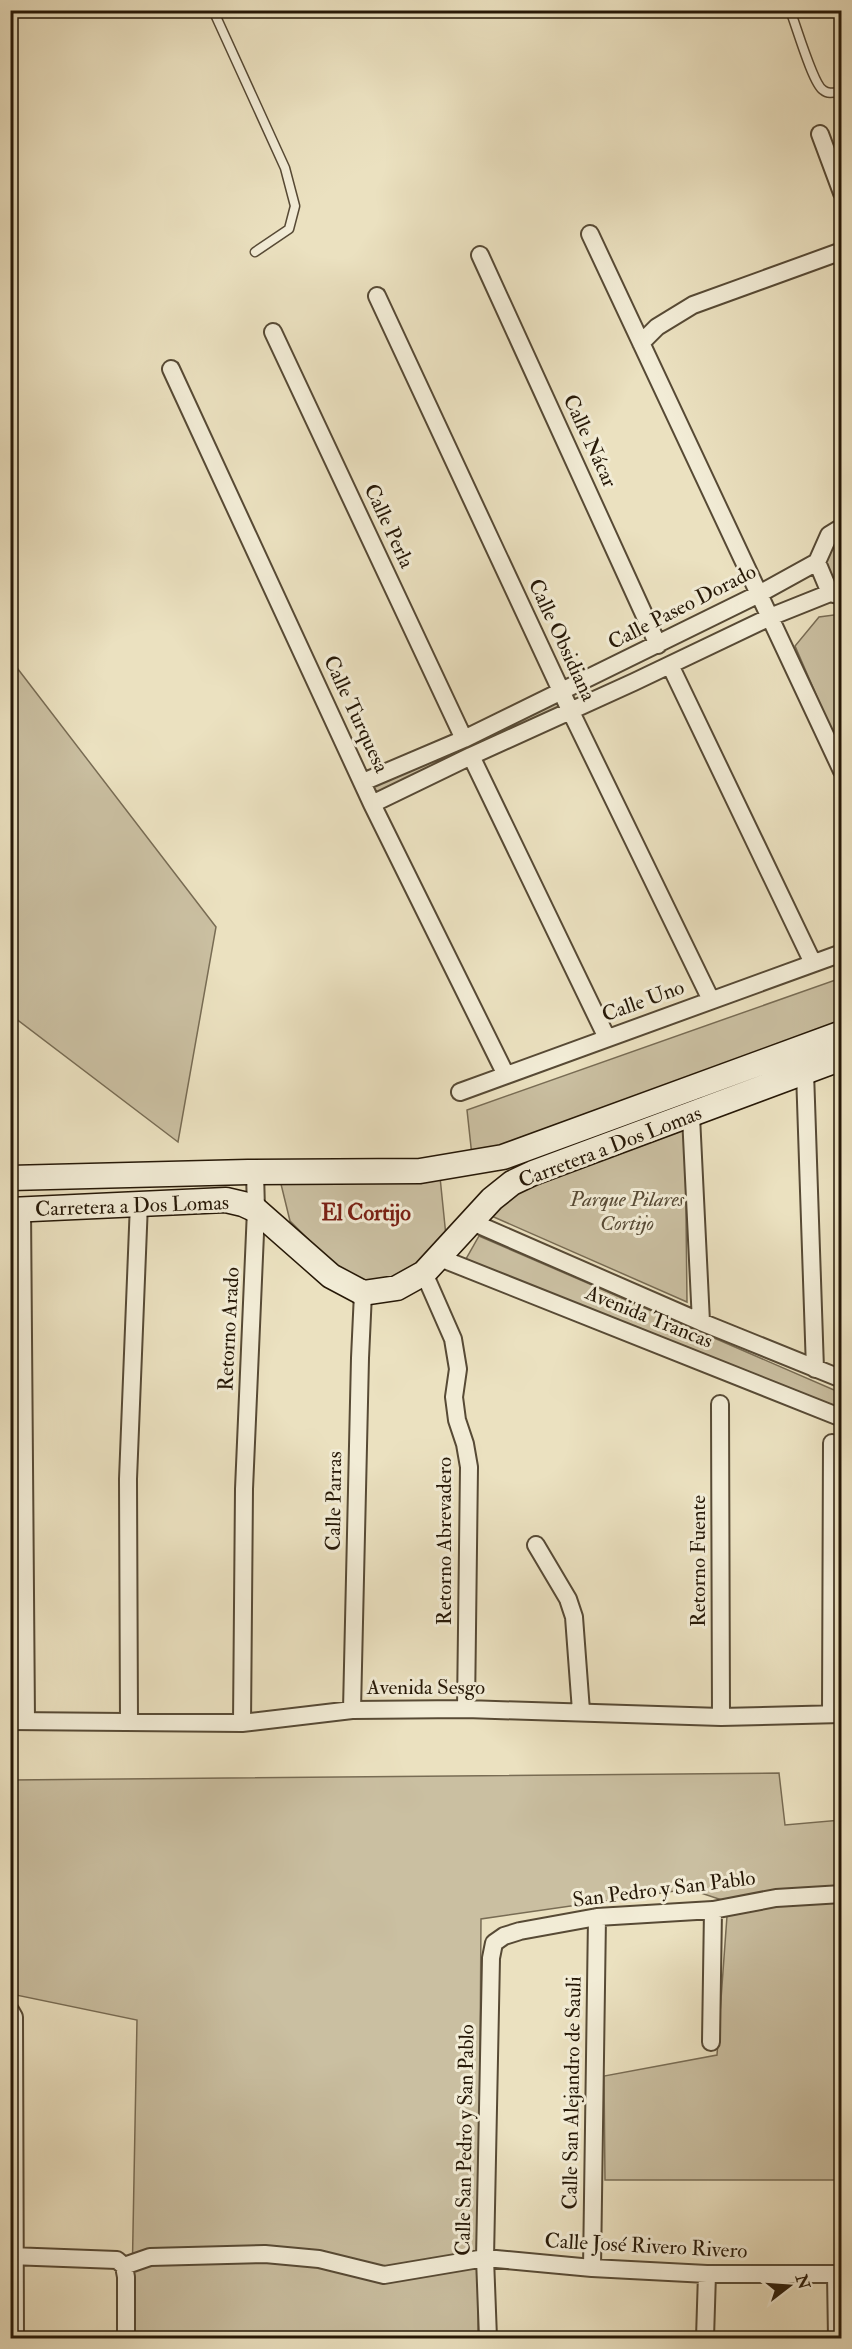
<svg xmlns="http://www.w3.org/2000/svg" width="852" height="2349" viewBox="0 0 852 2349" font-family="'IM FELL Double Pica',serif">
<style>
.green{fill:#cabfa1;stroke:#786c54;stroke-width:1.5}
.lines{fill:none;stroke-linecap:round;stroke-linejoin:round}
.lane-casing{stroke:#574a35;stroke-width:11}
.street-casing{stroke:#574a35;stroke-width:20}
.secondary-casing{stroke:#261807;stroke-width:27}
.lane{stroke:#f2ecd6;stroke-width:8}
.street{stroke:#f2ecd6;stroke-width:16}
.secondary{stroke:#f2ecd6;stroke-width:24}
.labels{text-anchor:middle;dominant-baseline:central;stroke-width:6;stroke-linejoin:round;paint-order:stroke}
.street-label{font-size:21px;fill:#261807;stroke:#f2ecd6}
.park-label{font-size:21px;font-style:italic;fill:#574a35;stroke:#f2ecd6}
.neighbourhood-label{font-size:22px;font-weight:bold;fill:#7a1f14;stroke:#f2ecd6}
</style>
<rect width="100%" height="100%" fill="#ebe1c0"/>
<filter id="stains"><feTurbulence type="fractalNoise" baseFrequency=".00333" numOctaves="4"/><feColorMatrix values="0 0 0 0 .2 0 0 0 0 .09 0 0 0 0 .02 0 0 0 .5 -.17"/></filter>
<radialGradient id="worn" r=".72"><stop offset=".6" stop-color="#630" stop-opacity="0"/><stop offset="1" stop-color="#630" stop-opacity=".3"/></radialGradient>
<path class="green" d="M841,537V588H838L830,579L822,558Z
M841,614V752L795,646L819,617Z
M11,660L216,927L178,1142L11,1015Z
M559,700L565,709L375,796L369,787Z
M841,978V1025L472,1156L467,1110Z
M685,1127L687,1302L487,1214L527,1183Z
M440,1177L446,1236L416,1277L371,1287L334,1265L290,1221L280,1180Z
M479,1236L841,1393V1413L466,1259Z
M779,1773L785,1825L841,1820V2180H605L604,2076L717,2055L728,1902L689,1889L481,1919L478,2338H131L137,2020L11,1994L10,1780Z"/>
<g class="lines">
<g class="lane-casing">
<path id="lane" d="M213,10L285,168L295,206L289,229L255,252
M790,10C796,25 813,84 823,90C829,95 835,92 842,91"/>
</g>
<g class="street-casing">
<path id="street" d="M820,134L842,193
M590,234L842,771
M480,255L658,645
M377,296L570,710L711,1000
M273,332L464,739
M641,343L657,327L693,305L842,251
M171,369L372,804L506,1075
M817,562L830,593
M670,665L813,963
M471,756L607,1038
M363,782L464,739L759,594L817,562L829,535L842,527
M372,804L471,756L634,682L770,617L830,593L842,596
M805,1072L815,1369
M460,1092L842,953
M691,1116L701,1322
M22,1209L26,1721
M472,1222L701,1322L842,1379
M440,1258L842,1418
M424,1273L453,1339L458,1369L454,1397L457,1420L465,1444L469,1467L466,1709
M720,1404L721,1717
M536,1545L568,1599L574,1617L581,1711
M352,1710L360,1358L363,1293
M831,1714L832,1443
M10,1721L242,1723L352,1710L466,1709L721,1717L842,1714
M129,1722L128,1479L139,1203
M242,1723L244,1489L256,1210L255,1172
M10,2010L14,2017L15,2338
M711,2042L713,1910
M10,2256L117,2260L124,2266L126,2277V2338
M124,2266L150,2257L265,2254L319,2259L384,2275L485,2258L592,2268L707,2274H842
M592,2268L597,1917
M836,2274L837,2338
M488,2338L485,2258L491,1958L494,1943L504,1936L520,1931L597,1917L713,1910L776,1898L842,1894
M705,2338L707,2274"/>
</g>
<g class="secondary-casing">
<path id="secondary" d="M10,1178L248,1172L420,1171L503,1157L842,1033
M10,1210L226,1200L243,1204L256,1210L331,1276L363,1293L397,1288L424,1273L492,1199L512,1183L533,1173L842,1058"/>
</g>
<use href="#lane" class="lane"/>
<use href="#street" class="street"/>
<use href="#secondary" class="secondary"/>
</g>
<g class="labels">
<g class="street-label">
<text transform="translate(590 441) rotate(65)">Calle Nácar</text>
<text transform="translate(389 526) rotate(65)">Calle Perla</text>
<text transform="translate(682 607) rotate(-27)">Calle Paseo Dorado</text>
<text transform="translate(562 640) rotate(65)">Calle Obsidiana</text>
<text transform="translate(356 714) rotate(65)">Calle Turquesa</text>
<text transform="translate(643 1001) rotate(-20)">Calle Uno</text>
<text transform="translate(610 1147) rotate(-21)">Carretera a Dos Lomas</text>
<text transform="translate(132 1206) rotate(-2)">Carretera a Dos Lomas</text>
<text transform="translate(649 1317) rotate(22)">Avenida Trancas</text>
<text transform="translate(229 1329) rotate(-87)">Retorno Arado</text>
<text transform="translate(334 1501) rotate(-89)">Calle Parras</text>
<text transform="translate(444 1541) rotate(-90)">Retorno Abrevadero</text>
<text transform="translate(698 1561) rotate(-90)">Retorno Fuente</text>
<text x="426" y="1687">Avenida Sesgo</text>
<text transform="translate(664 1889) rotate(-7)">San Pedro y San Pablo</text>
<text transform="translate(572 2093) rotate(-89)">Calle San Alejandro de Sauli</text>
<text transform="translate(465 2140) rotate(-89)">Calle San Pedro y San Pablo</text>
<text transform="translate(646 2246) rotate(3)">Calle José Rivero Rivero</text>
</g>
<g class="park-label">
<text x="627" y="1199">Parque Pilares<tspan x="627" dy="24">Cortijo</tspan></text>
</g>
<g class="neighbourhood-label">
<text x="366" y="1213">El Cortijo</text>
</g>
</g>
<rect width="852" height="2349" fill="none" stroke="#ebe1c0" stroke-width="36"/>
<rect x="12" y="12" width="828" height="2325" fill="none" stroke="#261807" stroke-width="3"/>
<rect x="18" y="18" width="816" height="2313" fill="none" stroke="#261807" stroke-width="1.5"/>
<g transform="translate(789 2286) rotate(73)" stroke="#f2ecd6" stroke-width="4.5" paint-order="stroke">
<path d="M0-4.5L10 22L0 15L-10 22Z" fill="#261807"/>
<text y="-9" font-size="16" font-weight="bold" text-anchor="middle" fill="#261807">N</text>
</g>
<rect width="100%" height="100%" filter="url(#stains)"/>
<rect width="100%" height="100%" fill="url(#worn)"/>
</svg>
